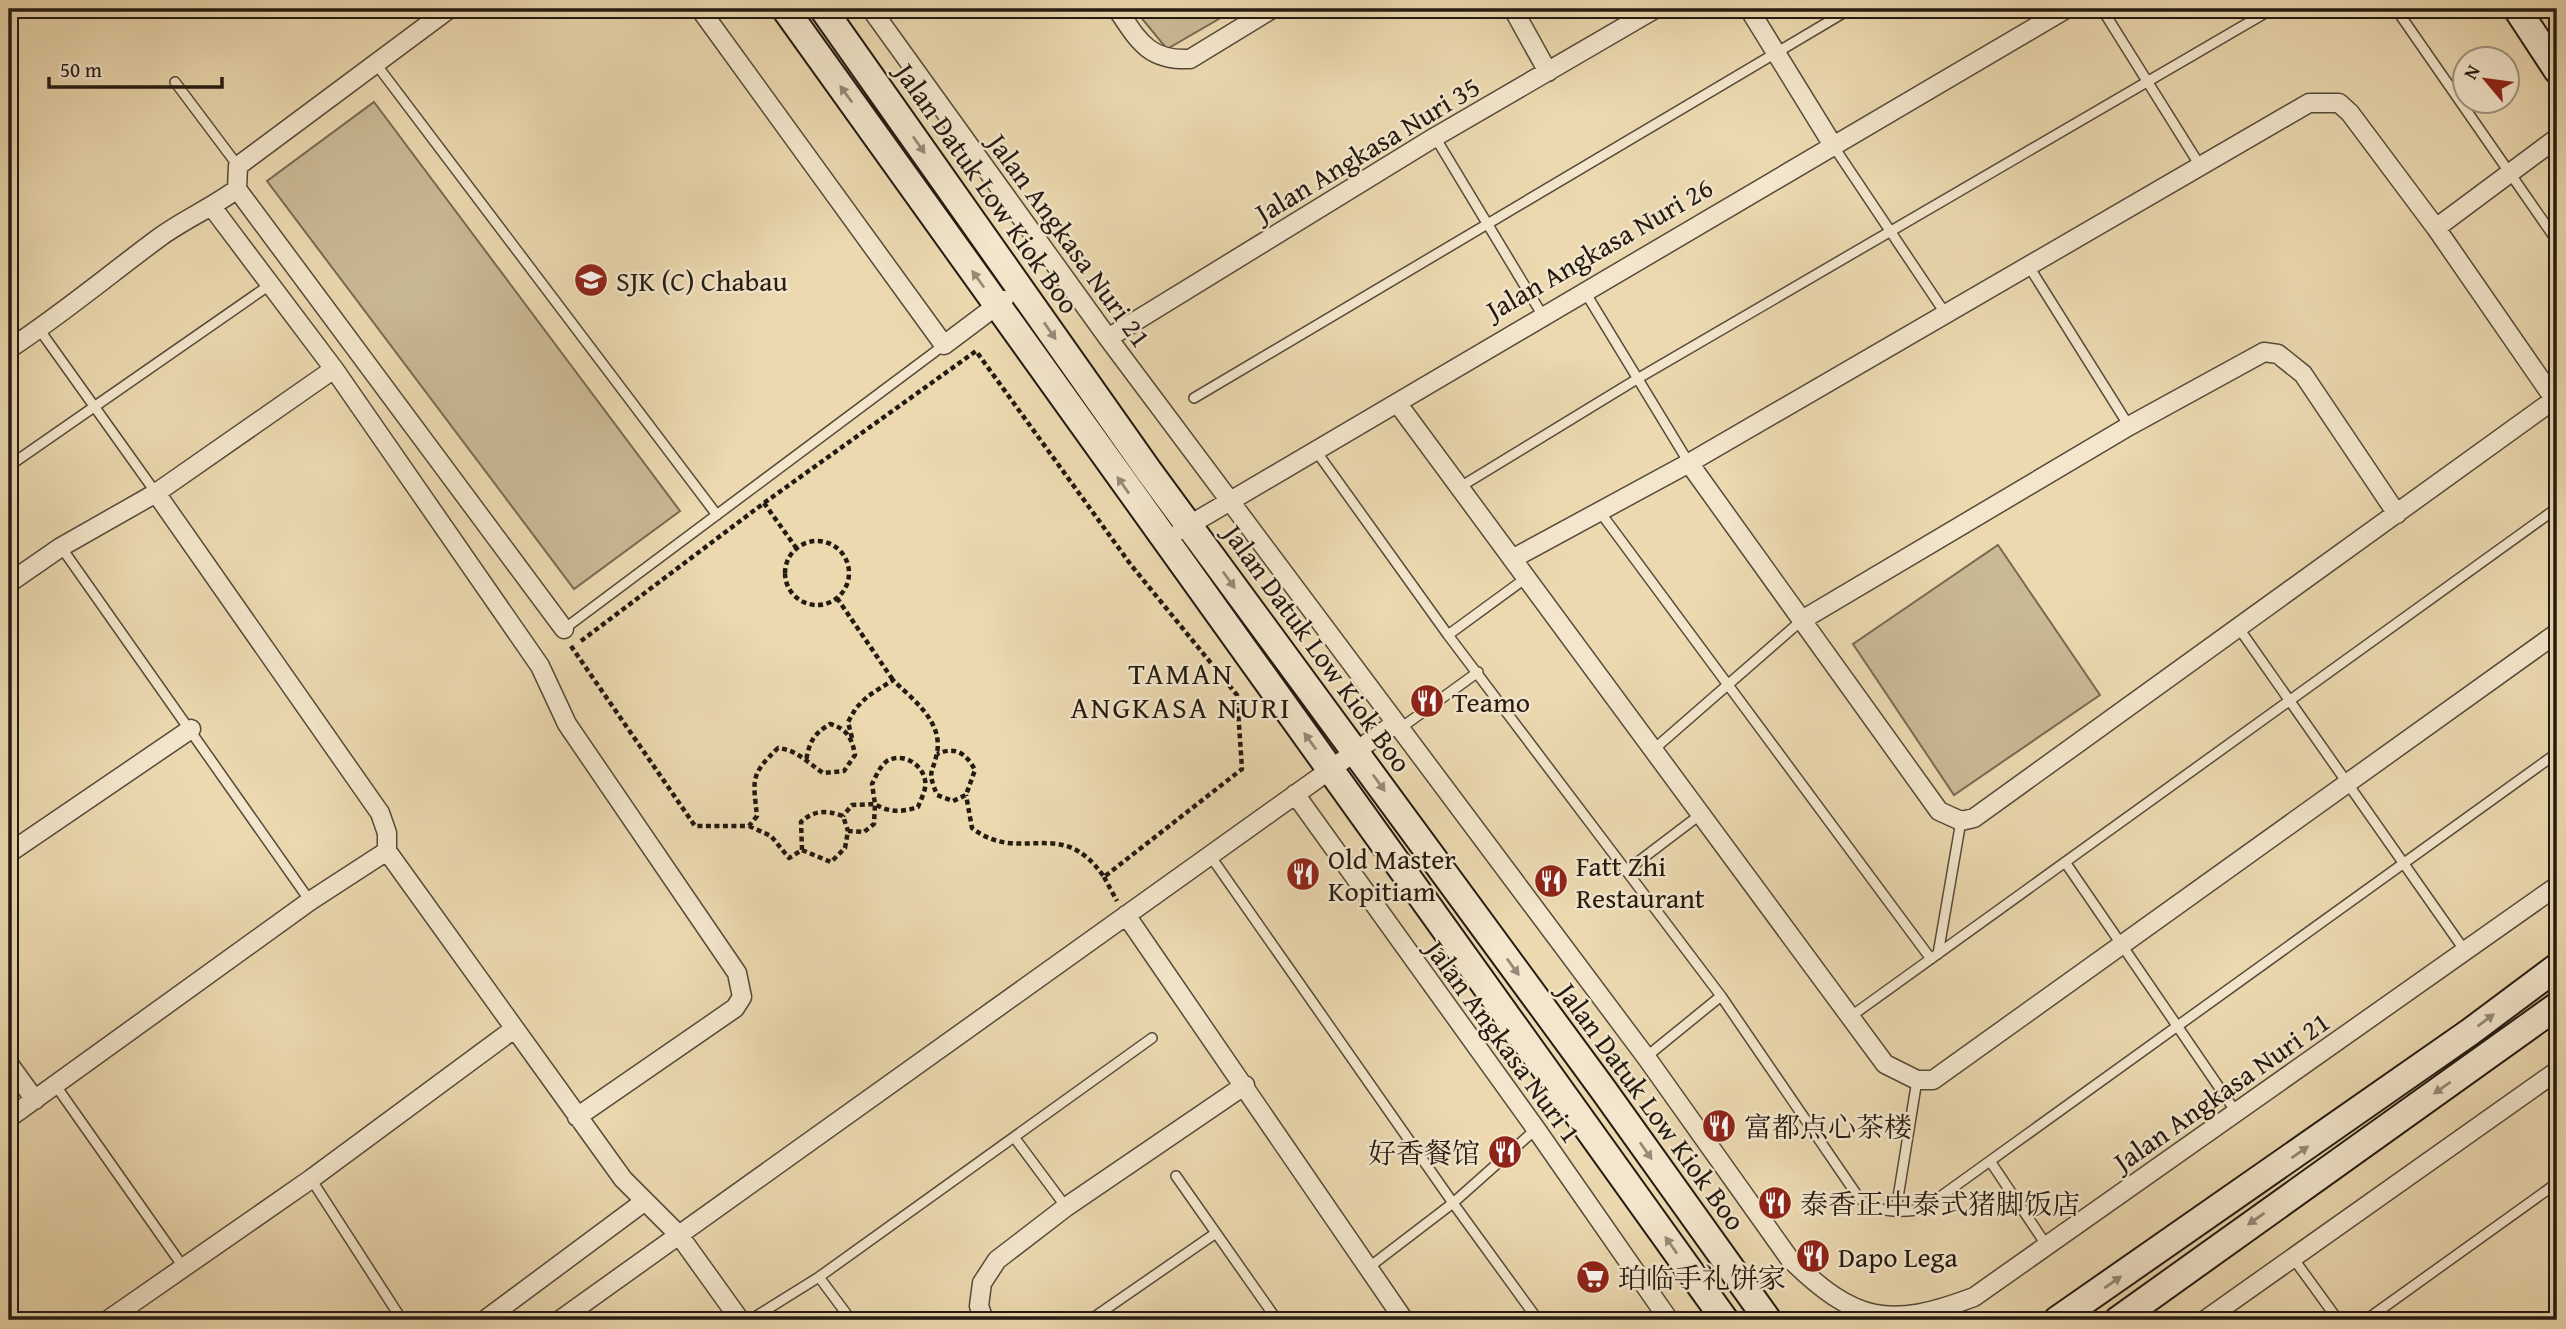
<svg xmlns="http://www.w3.org/2000/svg" width="2566" height="1329" viewBox="0 0 2566 1329" font-family="'Gentium Book Plus','Noto Serif SC',serif">
<style>
.green{fill:#cab995;stroke:#766a53;stroke-width:2}
.lines{fill:none;stroke-linecap:round;stroke-linejoin:round}
.lane-casing{stroke:#554a39;stroke-width:12}
.street-casing{stroke:#554a39;stroke-width:21}
.secondary-casing{stroke:#231a11;stroke-width:30}
.path{stroke:#231a11;stroke-width:4.5;stroke-dasharray:5 3.5;stroke-linecap:butt}
.lane{stroke:#f3e6cc;stroke-width:9}
.street{stroke:#f3e6cc;stroke-width:18}
.secondary{stroke:#f3e6cc;stroke-width:26}
.oneway{fill:#958a78}
.labels{text-anchor:middle;dominant-baseline:central;stroke-width:5;stroke-linejoin:round;paint-order:stroke}
.street-label{font-size:28px;fill:#231a11;stroke:#f3e6cc}
.poi-label{font-size:28px;fill:#231a11;stroke:#f3e6cc;text-anchor:start}
.neighbourhood-label{font-size:30px;letter-spacing:2px;fill:#231a11;stroke:#f3e6cc}
</style>
<rect width="100%" height="100%" fill="#ecd9b0"/>
<filter id="stains"><feTurbulence type="fractalNoise" baseFrequency=".00286" numOctaves="4"/><feColorMatrix values="0 0 0 0 .2 0 0 0 0 .09 0 0 0 0 .02 0 0 0 .5 -.17"/></filter>
<radialGradient id="worn" r=".72"><stop offset=".6" stop-color="#630" stop-opacity="0"/><stop offset="1" stop-color="#630" stop-opacity=".3"/></radialGradient>
<path class="green" d="M1134,9H1236L1167,49Z
M374,102L680,511L574,589L267,181Z
M1998,545L2100,695L1954,795L1853,644Z"/>
<g class="lines">
<g class="lane-casing">
<path id="lane" d="M2102,9L2199,164
M2396,9L2557,241
M376,64L717,515
M175,82L238,166
M1435,137L1543,316
M1834,147L1945,313
M2028,265L2129,426
M1585,292L1689,463
M39,329L156,493
M1194,398L1850,9
M1316,451L1448,635L1721,996L1859,1198C1874,1213 1907,1214 1926,1207L2557,753
M9,466L271,284
M1460,487L1637,379L2272,9
M1600,512L1931,959
M61,547L310,901
M2238,627L2465,951
M564,629L944,345
M1448,635L1526,578
M1398,730L1478,672
M1653,750L1802,620
M1209,854L1453,1203L1538,1320
M2065,862L2236,1112
M1626,871L1701,814
M1938,954L1961,821
M1850,1017L2557,508
M1646,1057L1721,996
M56,1086L184,1268
M1014,1137L1066,1207
M1990,1161L2047,1246
M1176,1176L1277,1320
M311,1179L402,1320
M1896,1210L1917,1080
M2293,1258L2338,1320
M1368,1268L1453,1203L1536,1129
M819,1277L851,1320
M750,1320L819,1277L1152,1038
M1090,1320L1216,1233
M2366,1320L2557,1183"/>
</g>
<g class="street-casing">
<path id="street" d="M449,9L238,166L237,189L564,629
M700,9L944,345L1004,300
M871,9L1108,338L1646,1057L1789,1258C1855,1323 1889,1329 1974,1297L2557,886
M1117,9C1138,40 1148,61 1190,59L1272,9
M1513,9L1548,72
M1749,9L1834,147
M212,207L334,369L540,666L567,724L737,973L742,997L735,1008L577,1117
M2436,228L2557,138
M1108,338L1435,137L1655,9
M9,349C61,315 110,274 160,237C185,219 213,207 237,189
M1398,404L1885,1064L1917,1080H1933L2557,633
M1689,463L1939,811L1961,821L1974,818L2555,399
M156,493L380,813L387,833V851L623,1179L679,1235L740,1320
M1181,530L2066,9
M1512,559L1689,463L2309,103H2339L2350,113L2436,228L2557,403
M9,583L61,547L156,493L334,369
M1802,620L2129,426L2264,352L2278,354L2303,374L2397,514
M1295,794L1536,1129L1669,1320
M9,853L191,729
M1126,915L1404,1320
M9,1064L35,1100
M9,1118L310,901L387,851
M108,1320L311,1179L514,1029
M485,1320L645,1201
M560,1320L1394,724
M984,1320L979,1306L982,1283L997,1260L1066,1207L1245,1085
M2205,1320L2557,1071"/>
</g>
<g class="secondary-casing">
<path id="secondary" d="M785,9L1725,1320
M823,9L1148,470L1602,1088L1768,1320
M2517,9L2557,70
M2057,1320L2470,1032L2557,967
M2118,1320L2557,1006"/>
</g>
<path class="path" d="M764,503L797,549
M785 573a32 32 0 1 1 64 0a32 32 0 1 1-64 0Z
M837,598L893,680
M581,641L764,503L976,351L1131,565L1237,695L1242,769L1104,877C1061,814 1021,866 972,828L966,795
M571,646L695,826H749L757,816C753,779 750,775 778,748C797,750 807,762 823,773L844,771L855,755C852,738 847,729 830,724C813,734 809,743 806,761
M852,738L848,722L856,708L868,696L893,680C913,700 943,721 937,753C932,776 927,769 937,795L953,801L966,795L975,770C966,753 955,746 937,754
M749,826L771,836L789,858L802,850L831,862L845,848L848,831L864,832L874,824L875,804C889,813 903,812 918,807C921,799 927,789 925,780C922,764 903,752 887,761C880,766 876,776 872,784L875,804L852,805L843,816
M802,850L801,822C814,810 826,810 843,816L848,831
M1104,877L1117,901"/>
<use href="#lane" class="lane"/>
<use href="#street" class="street"/>
<use href="#secondary" class="secondary"/>
</g>
<defs><path id="oneway-solid" d="M-6-.8H1V-3.2L6.5 0L1 3.2V.8H-6Z" transform="scale(1.75)"/></defs>
<g class="oneway">
<use href="#oneway-solid" transform="translate(846 94) rotate(-126)"/>
<use href="#oneway-solid" transform="translate(919 145) rotate(55)"/>
<use href="#oneway-solid" transform="translate(978 279) rotate(-126)"/>
<use href="#oneway-solid" transform="translate(1050 331) rotate(55)"/>
<use href="#oneway-solid" transform="translate(1123 485) rotate(-125)"/>
<use href="#oneway-solid" transform="translate(1229 580) rotate(54)"/>
<use href="#oneway-solid" transform="translate(1310 741) rotate(-126)"/>
<use href="#oneway-solid" transform="translate(1379 783) rotate(54)"/>
<use href="#oneway-solid" transform="translate(1513 967) rotate(54)"/>
<use href="#oneway-solid" transform="translate(2486 1020) rotate(-37)"/>
<use href="#oneway-solid" transform="translate(2442 1088) rotate(145)"/>
<use href="#oneway-solid" transform="translate(1646 1151) rotate(55)"/>
<use href="#oneway-solid" transform="translate(2300 1152) rotate(-35)"/>
<use href="#oneway-solid" transform="translate(2256 1219) rotate(145)"/>
<use href="#oneway-solid" transform="translate(1671 1245) rotate(-125)"/>
<use href="#oneway-solid" transform="translate(2113 1282) rotate(-35)"/>
</g>
<defs>
<g id="school-disc" transform="scale(1.75)"><circle r="9.5" fill="#8f2418" stroke="#f3e6cc"/><path d="M0-5L7-2L0 1L-7-2ZM-4 1L0 2.5L4 1V4Q0 6-4 4Z" fill="#fff"/></g>
<g id="restaurant-disc" transform="scale(1.75)"><circle r="9.5" fill="#8f2418" stroke="#f3e6cc"/><path d="M-5-6h1v4h1v-4h1v4h1v-4h1v5L-1.5 .5V6h-2V.5L-5-1ZM5-6V6H3V1.5H1.5Q1.5-4 5-6Z" fill="#fff"/></g>
<g id="supermarket-disc" transform="scale(1.75)"><circle r="9.5" fill="#8f2418" stroke="#f3e6cc"/><path d="M-6-5.5h2.5l.6 2H6L4.5 2H-2.5L-4.4-4H-6ZM-1.5 3.2a1.3 1.3 0 1 0 .1 0ZM3 3.2a1.3 1.3 0 1 0 .1 0Z" fill="#fff"/></g>
</defs>
<g fill-rule="evenodd">
<use href="#school-disc" x="591" y="280"/>
<use href="#restaurant-disc" x="1427" y="701"/>
<use href="#restaurant-disc" x="1303" y="874"/>
<use href="#restaurant-disc" x="1551" y="881"/>
<use href="#restaurant-disc" x="1719" y="1126"/>
<use href="#restaurant-disc" x="1505" y="1152"/>
<use href="#restaurant-disc" x="1775" y="1203"/>
<use href="#restaurant-disc" x="1813" y="1256"/>
<use href="#supermarket-disc" x="1593" y="1277"/>
</g>
<g class="labels">
<g class="street-label">
<text transform="translate(1367 149) rotate(-31)">Jalan Angkasa Nuri 35</text>
<text transform="translate(988 188) rotate(55)">Jalan Datuk Low Kiok Boo</text>
<text transform="translate(1070 240) rotate(54)">Jalan Angkasa Nuri 21</text>
<text transform="translate(1599 248) rotate(-30)">Jalan Angkasa Nuri 26</text>
<text transform="translate(1318 648) rotate(54)">Jalan Datuk Low Kiok Boo</text>
<text transform="translate(1504 1041) rotate(54)">Jalan Angkasa Nuri 1</text>
<text transform="translate(2221 1091) rotate(-35)">Jalan Angkasa Nuri 21</text>
<text transform="translate(1652 1106) rotate(54)">Jalan Datuk Low Kiok Boo</text>
</g>
<g class="poi-label">
<text x="616" y="280">SJK (C) Chabau</text>
<text x="1452" y="701">Teamo</text>
<text x="1328" y="858">Old Master<tspan x="1328" dy="32">Kopitiam</tspan></text>
<text x="1576" y="865">Fatt Zhi<tspan x="1576" dy="32">Restaurant</tspan></text>
<text x="1744" y="1126">富都点心茶楼</text>
<text x="1480" y="1152" text-anchor="end">好香餐馆</text>
<text x="1800" y="1203">泰香正中泰式猪脚饭店</text>
<text x="1838" y="1256">Dapo Lega</text>
<text x="1618" y="1277">珀临手礼饼家</text>
</g>
<g class="neighbourhood-label">
<text x="1181" y="673">TAMAN<tspan x="1181" dy="34">ANGKASA NURI</tspan></text>
</g>
</g>
<rect width="2566" height="1329" fill="none" stroke="#ecd9b0" stroke-width="35"/>
<rect x="10" y="10" width="2545" height="1308" fill="none" stroke="#231a11" stroke-width="3.5"/>
<rect x="18" y="18" width="2531" height="1294" fill="none" stroke="#231a11" stroke-width="2"/>
<g transform="translate(2486 80) rotate(299)"><circle r="33" fill="#f3e6cc" stroke="#a09481" stroke-width="2"/>
<path d="M0-5L12 26L0 18L-12 26Z" fill="#8f2418"/>
<text y="-10" font-size="19" font-weight="bold" text-anchor="middle" fill="#231a11">N</text>
</g>
<path d="M49 77v10h173v-10" fill="none" stroke="#231a11" stroke-width="3.5"/>
<text x="60" y="77" font-size="21" fill="#231a11" stroke="#f3e6cc" stroke-width="5" paint-order="stroke">50 m</text>
<rect width="100%" height="100%" filter="url(#stains)"/>
<rect width="100%" height="100%" fill="url(#worn)"/>
</svg>
